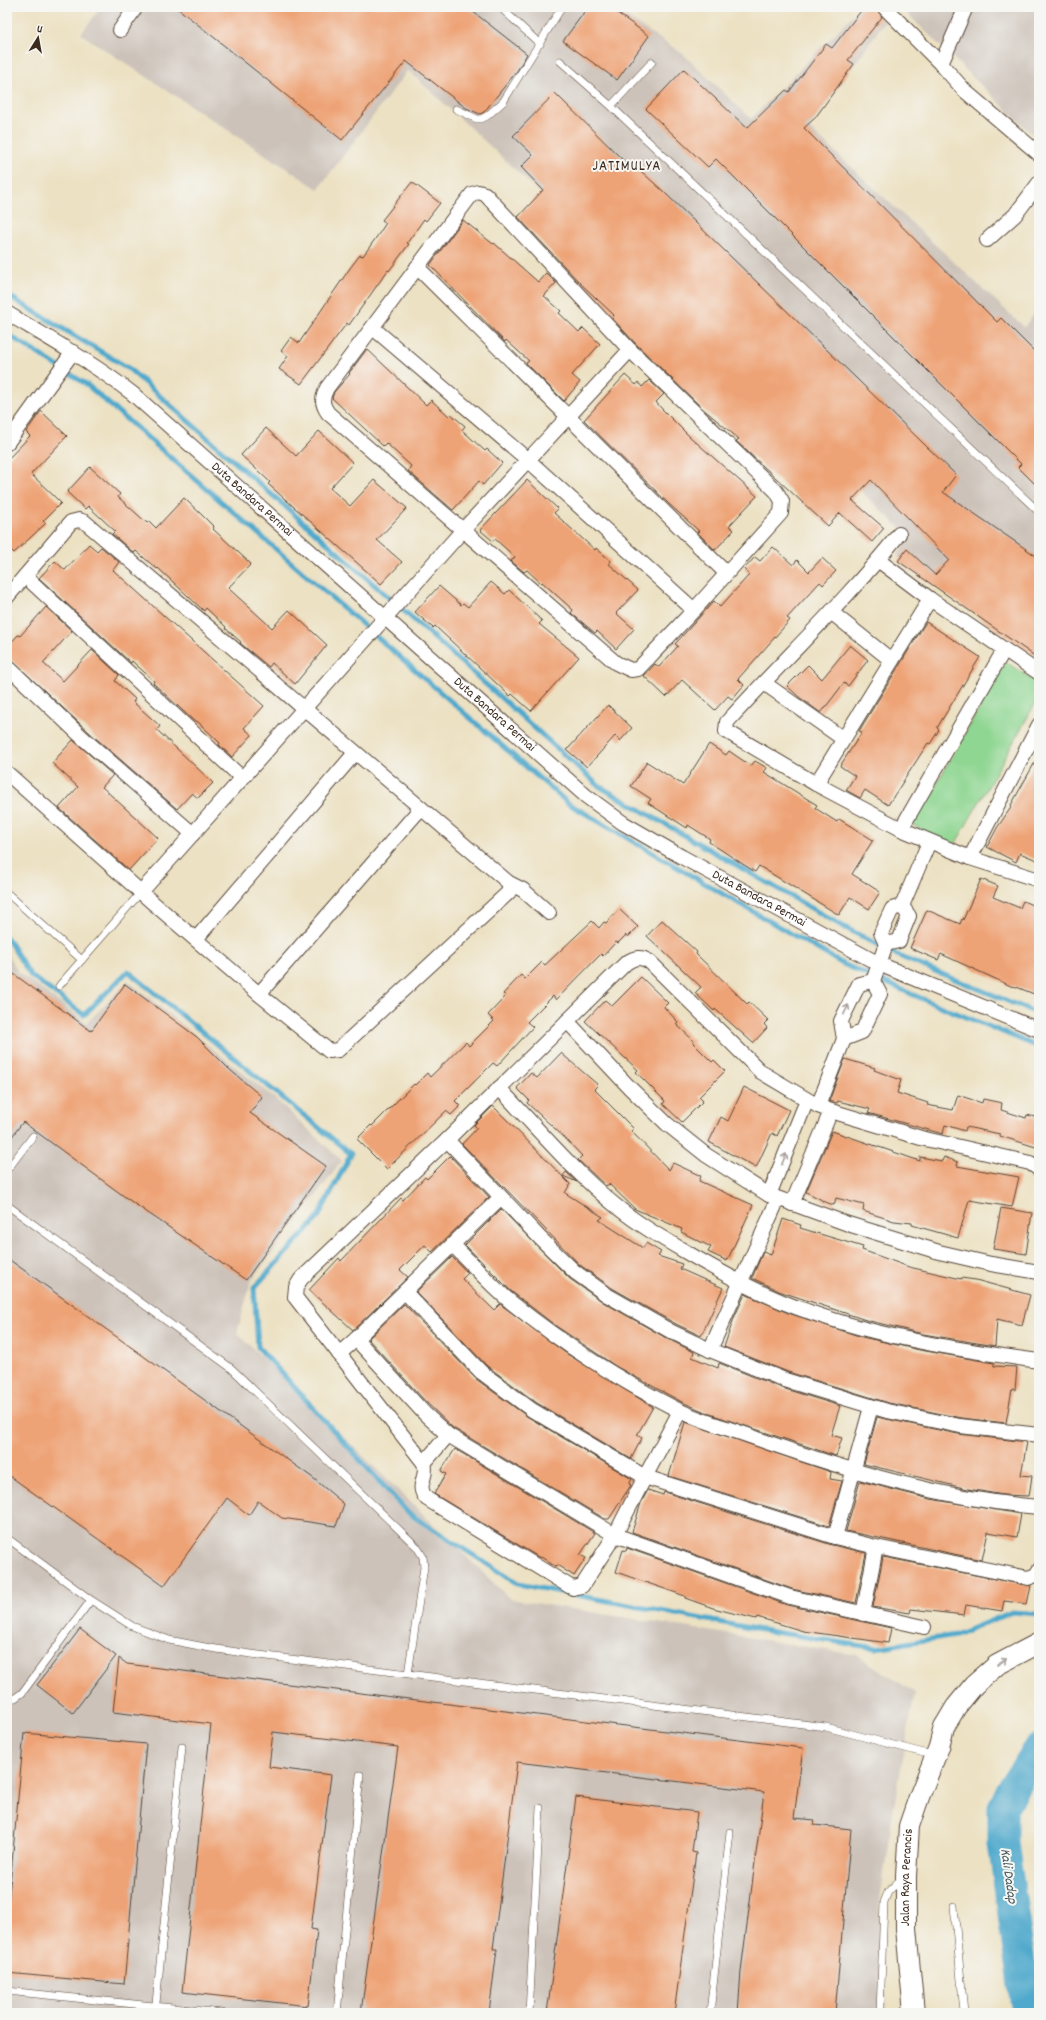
<svg xmlns="http://www.w3.org/2000/svg" width="1046" height="2020" viewBox="0 0 1046 2020" font-family="Dekko,sans-serif">
<style>
.industrial{fill:#ccc2b9}
.green{fill:#8ed691;stroke:#648058}
.lines{fill:none;stroke-linecap:round;stroke-linejoin:round}
.stream{stroke:#4fa9cc;stroke-width:5}
.river{stroke:#4fa9cc;stroke-width:31}
.building{fill:#eea376}
.lane-casing{stroke:#564537;stroke-width:8}
.street-casing{stroke:#564537;stroke-width:16}
.secondary-casing{stroke:#564537;stroke-width:22}
.lane{stroke:#fff;stroke-width:7}
.street{stroke:#fff;stroke-width:14}
.secondary{stroke:#fff;stroke-width:20}
.oneway{stroke:#a79f9a}
.labels{text-anchor:middle;dominant-baseline:central;stroke-width:4;stroke-linejoin:round;paint-order:stroke}
.street-label{font-size:13px;fill:#3b2a1e;stroke:#f6f6f2}
.water-label{font-size:14px;font-style:italic;fill:#42565b;stroke:#f6f6f2}
.quarter-label{font-size:15px;letter-spacing:1px;fill:#3b2a1e;stroke:#f6f6f2}
</style>
<rect width="100%" height="100%" fill="#f6f6f2"/>
<filter id="ink" filterUnits="userSpaceOnUse"><feTurbulence type="fractalNoise" baseFrequency=".025" numOctaves="2"/><feDisplacementMap in="SourceGraphic" scale="8" xChannelSelector="R" yChannelSelector="G"/><feConvolveMatrix kernelMatrix="1 2 1 2 8 2 1 2 1" color-interpolation-filters="sRGB"/></filter>
<filter id="wash" filterUnits="userSpaceOnUse"><feTurbulence type="fractalNoise" baseFrequency=".012" numOctaves="4" result="noise"/><feDisplacementMap in="SourceGraphic" scale="16" xChannelSelector="R" yChannelSelector="G"/><feGaussianBlur stdDeviation="0.9" result="paint"/><feColorMatrix in="noise" values="0 0 0 0 0 0 0 0 0 0 0 0 0 0 0 0 0 1.4 0 .05"/><feComposite in="paint" operator="in"/></filter>
<g filter="url(#wash)">
<rect width="100%" height="100%" fill="#ece1c3"/>
<path class="industrial" d="M101,7H611L683,54L751,119L861,7H883L890,14L809,128L1024,327L1039,308V656L897,556L909,536L408,70L318,189L81,34Z
M900,7H1039V140L1035,137Z
M7,954L18,972L87,1023L128,981L278,1101L342,1161L251,1281L237,1333L510,1599L857,1655L915,1693L892,1817L879,1908L886,2013H7Z"/>
<path class="green" d="M1006,662L1039,684V697L953,848L913,825Z"/>
<g class="lines">
<path class="stream" d="M7,295L128,368L403,610L599,786L844,927L901,957L1039,1014
M7,334L86,384L569,804L843,964L932,1003L1039,1047
M7,938L31,976L84,1015L128,971L351,1154L317,1219L254,1288L258,1347L408,1513L518,1584L755,1629L876,1648L956,1635L1012,1612L1039,1614"/>
<path class="river" d="M1027,2013L1003,1843V1808L1011,1791L1039,1749"/>
</g>
<g id="blocks">
<path class="building" d="M176,7H467L527,54L517,71L484,112L480,114L466,108L406,61L342,140Z
M588,7H609L649,36L617,80L563,41Z
M864,7H876L882,17L848,60L854,64L815,118L804,128L997,322L1001,318L1039,356V488L1018,467L1021,464L716,159L708,167L646,109L684,69L747,128L786,90L789,92L826,44L832,48Z
M555,93L631,168L633,164L663,191L956,475L943,492L1039,558V659L898,561L907,549L935,575L949,560L871,480L852,500L884,528L872,542L840,513L828,526L736,441L739,439L702,408L635,343L612,318L614,315L580,283L518,217L543,190L521,167L533,155L513,136Z
M412,182L440,203L426,221L424,219L407,243L409,244L389,271L388,270L349,325L347,323L301,384L279,369L288,356L281,351L291,337L299,343L350,268L360,255L363,256L378,235L386,223L382,220Z
M463,220L493,244L494,243L538,282L546,273L556,283L544,296L561,311L559,313L579,332L583,328L600,344L572,375L580,382L564,401L526,363L529,361L506,340L505,342L430,265Z
M367,349L426,405L431,400L449,416L451,414L465,426L462,430L485,451L487,449L502,463L483,485L479,481L453,510L408,471L411,466L386,443L383,446L332,398L334,392L350,374L349,373Z
M625,375L636,385L638,382L642,387L649,380L664,394L656,402L661,408L689,436L757,496L729,526L734,530L715,550L697,532L699,531L670,505L584,420Z
M41,411L67,436L31,474L61,503L43,521L46,523L14,553L7,546V460L30,436L26,432Z
M266,428L296,456L319,431L334,445L353,463L330,488L350,506L374,480L407,508L377,540L402,562L381,584L268,484L270,482L241,455Z
M90,467L120,494L118,497L147,523L149,521L156,528L184,498L205,518L214,527L213,529L251,564L228,588L272,628L289,610L327,645L295,684L272,663L269,667L240,643L241,642L225,628L226,627L206,608L204,611L158,568L157,569L136,551L134,553L112,534L115,531L88,506L85,509L67,492Z
M527,480L558,509L554,513L595,550L596,548L611,561L609,564L638,590L616,613L634,629L616,649L597,631L595,633L571,613L573,610L542,582L541,583L527,570L524,572L511,561L515,557L495,539L493,541L480,530Z
M89,544L97,551L101,547L119,562L113,570L264,706L244,728L252,735L232,757L219,745L220,743L197,721L195,722L153,683L154,681L144,672L132,661L131,663L39,578L55,561L65,570Z
M773,547L793,565L797,560L809,572L822,558L836,571L823,585L820,582L787,618L790,620L738,679L744,685L732,699L728,696L715,710L682,680L666,697L644,676L655,664L659,667L678,646L675,644L714,601L720,607L749,575L744,569L755,557L760,561Z
M491,582L505,594L509,590L542,621L539,624L579,657L531,711L512,694L510,696L435,626L433,628L415,612L439,586L461,605L463,603L468,607Z
M46,607L72,631L43,663L63,681L92,650L119,675L115,681L135,699L133,702L160,726L157,730L213,783L198,798L192,793L177,809L90,733L7,656V647L18,635L20,636Z
M926,622L980,657L937,728L939,730L930,744L928,743L888,805L865,790L860,798L846,790L855,776L840,766L862,732L859,731Z
M850,645L868,660L848,686L844,683L821,713L799,697L787,686L808,665L822,679Z
M608,705L632,728L620,741L615,736L587,767L567,750Z
M73,740L113,775L102,787L158,838L129,870L59,808L78,787L52,763Z
M709,744L726,755L729,751L751,766L755,761L767,768L764,772L817,805L815,808L837,822L839,819L873,840L852,874L880,892L869,909L850,897L839,915L759,866L755,872L709,842L710,839L688,825L687,828L648,803L651,799L631,786L647,762L683,785Z
M1039,755V861L1020,853L1016,862L987,847L997,828L1012,806L1011,805Z
M981,879L998,886L993,897L1020,908L1023,901L1039,908V996L1014,986L1013,987L941,954L938,960L910,948L927,910L960,924L962,919L963,920Z
M619,909L638,927L628,937L626,935L618,943L616,942L603,956L601,954L556,1000L553,996L527,1022L533,1027L497,1066L493,1063L455,1101L460,1106L451,1115L446,1111L387,1169L357,1139L371,1125L372,1126L414,1084L415,1085L427,1073L430,1077L466,1042L469,1046L494,1021L488,1015L506,996L503,994L521,975L525,979L542,962L545,965L592,921L599,928L604,922L606,923Z
M662,920L697,952L696,954L747,1004L749,1002L768,1020L764,1024L767,1028L753,1043L715,1009L714,1011L695,993L701,987L647,936Z
M7,969L91,1031L125,984L197,1037L229,1069L262,1097L250,1113L326,1166L246,1280L132,1202L23,1122L7,1143Z
M641,977L668,1003L664,1007L678,1022L676,1024L694,1041L693,1043L712,1062L714,1060L725,1071L699,1097L703,1101L682,1122L663,1104L665,1101L636,1072L638,1070L585,1021L605,1000L612,1006Z
M561,1053L598,1085L594,1089L634,1129L631,1131L669,1170L673,1163L701,1176L699,1181L753,1205L727,1261L708,1252L711,1247L681,1232L682,1229L635,1209L609,1184L606,1186L578,1160L582,1156L565,1138L527,1103L529,1100L517,1088L531,1073L537,1078Z
M845,1059L875,1068L874,1070L901,1080L897,1093L928,1103L927,1105L953,1110L958,1095L982,1103L983,1099L1002,1103L1001,1110L1026,1118L1027,1115L1039,1118V1148L1000,1136V1134L966,1127L965,1131L945,1125L943,1134L868,1113L870,1109L838,1101L837,1103L829,1101Z
M744,1087L789,1110L777,1136L772,1133L756,1168L709,1142L721,1117L728,1121Z
M493,1106L570,1184L565,1193L603,1217L599,1220L643,1248L646,1243L661,1252L658,1256L682,1264L680,1269L723,1288L701,1336L676,1324L612,1288L580,1265L462,1144L477,1128L474,1125Z
M832,1131L920,1161V1157L942,1161L944,1157L958,1162L957,1166L1019,1177L1012,1207L969,1200L958,1238L912,1225V1223L894,1221L863,1211L864,1205L836,1198L834,1205L822,1201V1200L806,1192Z
M450,1156L489,1197L432,1252L425,1245L400,1270L408,1277L353,1330L309,1290L339,1258L341,1261L401,1198L403,1200L425,1177L427,1179Z
M566,1172L577,1182L563,1176Z
M1001,1208L1032,1213L1026,1254L993,1249Z
M501,1209L570,1279L603,1302L668,1339L694,1352L692,1357L718,1368L719,1363L782,1388L840,1406L831,1435L842,1438L836,1456L710,1414L682,1402L617,1367L556,1326L512,1292L465,1245Z
M783,1219L801,1225L800,1228L863,1247L862,1250L909,1267L961,1279V1278L976,1280L1030,1295L1022,1325L997,1319L995,1346L923,1334L866,1320L779,1291L752,1278L763,1252L771,1255Z
M452,1257L468,1273L462,1279L494,1310L500,1304L567,1354L653,1407L637,1435L642,1438L631,1459L537,1403L487,1366L416,1292Z
M7,1258L313,1478L344,1504L336,1526L282,1518L258,1501L249,1515L227,1498L164,1586L7,1474Z
M745,1294L788,1313L862,1337L920,1350L994,1363V1366L1017,1367L1015,1390L1012,1389L1006,1423L961,1418L889,1403L788,1372L724,1347L734,1318Z
M404,1304L476,1379L528,1417L632,1479L629,1484L631,1485L609,1519H605L453,1428L426,1402L368,1339Z
M877,1417L958,1434L1027,1442L1021,1475L1032,1476L1029,1496L1004,1495L968,1489L864,1464Z
M685,1422L831,1472L830,1479L842,1481L829,1526L669,1476Z
M455,1449L595,1533L580,1555L586,1558L574,1576L557,1565L556,1567L541,1557L540,1558L434,1494L446,1474L441,1471Z
M860,1481L930,1499L1021,1514L1017,1537L988,1532L982,1560L846,1531Z
M648,1490L663,1495L664,1492L832,1545L866,1553L856,1603L792,1589L632,1532L641,1503Z
M627,1548L787,1605L891,1628L888,1643L803,1631L757,1617L756,1619L713,1608L685,1598V1596L616,1572L623,1550L626,1551Z
M883,1557L1031,1586L1027,1604L1004,1601L1002,1611L966,1605L964,1615L911,1609L910,1613L873,1607Z
M80,1629L116,1656L73,1713L37,1685Z
M119,1658L127,1664L803,1748L794,1818L815,1820L814,1825L851,1829L835,2013H738L741,1971L764,1792L517,1762L493,1949H497L489,2013L361,2012L398,1747L273,1732L269,1767L331,1775L311,1929L317,1930L308,2006L182,1992L211,1724L113,1712Z
M24,1733L146,1744L124,1984L7,1973V1917Z
M576,1797L697,1812L692,1852L696,1853L674,2013H547Z"/>
</g>
</g>
<g filter="url(#ink)">
<use href="#blocks" fill-opacity="0" stroke="#564537" stroke-width="1"/>
<g class="lines">
<g class="lane-casing">
<path id="lane" d="M500,7L540,44
M560,61L611,106L1039,512
M611,106L652,62
M456,109L477,119H481L487,116L503,102L562,7
M7,893L82,960
M59,986L141,892
M7,1170L33,1136
M7,1205L231,1368L417,1547L423,1557L424,1567L408,1674
M7,1538L91,1600L132,1626L169,1640L210,1648L251,1654L826,1727L935,1756
M7,1699L15,1698L22,1693L91,1600
M954,1906L964,2013
M7,1991L222,2013
M155,2013L182,1747
M337,2013L360,1775
M529,2013L540,1808
M710,2013L730,1832
M880,2013L884,1902L888,1892L902,1878"/>
</g>
<g class="street-casing">
<g id="street">
<path d="M884,7L941,64"/>
<path d="M966,7L941,64L965,91L1039,154"/>
<path d="M120,30L136,7"/>
<path d="M478,192L485,194L630,350L776,491L782,501L781,513L694,610L638,669L631,670L616,663L328,413C321,403 322,398 327,388L472,194Z"/>
<path d="M987,240L1015,215L1039,183"/>
<path d="M417,267L726,573"/>
<path id="s1" d="M7,313C50,339 93,363 133,394L586,796L623,823L682,857L879,964L1039,1030"/>
<path d="M373,328L528,460L694,610"/>
<path d="M7,443L73,352"/>
<path d="M899,534C846,601 784,659 727,722L726,731L816,784L901,829L970,858L1039,880"/>
<path d="M878,560L930,599L1039,673"/>
<path d="M25,576L242,778"/>
<path d="M7,597L71,522L79,520L85,522L509,883L523,890L549,913"/>
<path d="M831,612L891,660"/>
<path d="M7,666L84,739L193,834"/>
<path d="M764,683L842,738"/>
<path d="M7,773L152,902L259,994L329,1051L338,1050L509,892V883"/>
<path d="M816,784L930,599"/>
<path d="M901,829L1004,650"/>
<path d="M970,858L1039,725"/>
<path d="M141,892L463,530L630,350"/>
<path d="M902,906L929,842"/>
<path d="M196,939L355,753"/>
<path d="M886,944L881,933L892,909L902,906"/>
<path d="M259,994L421,808"/>
<path d="M567,1021L630,1088L667,1124L706,1155L769,1195L848,1224L939,1252L991,1264L1039,1272"/>
<path d="M844,1039L862,1032L880,994L873,981L886,944L899,941L909,916L902,906"/>
<path d="M499,1088C537,1128 573,1171 616,1206C638,1224 662,1238 686,1252C724,1274 765,1297 807,1311C882,1338 960,1350 1039,1361"/>
<path d="M818,1106L831,1111L921,1138L1030,1163L1039,1169"/>
<path d="M447,1140L540,1238L575,1272L607,1295L672,1332L710,1350L785,1380L887,1411L960,1426L1039,1435"/>
<path d="M769,1195L807,1100"/>
<path d="M792,1204L831,1111"/>
<path d="M453,1245C472,1264 491,1286 512,1303C563,1344 619,1380 678,1410C703,1422 732,1429 758,1439C849,1471 942,1499 1039,1507"/>
<path d="M405,1292L481,1372L532,1410L645,1477L680,1411"/>
<path d="M356,1339L425,1414L448,1435L615,1535L582,1586L573,1588L569,1586L427,1499C414,1485 429,1478 424,1463L295,1297L296,1287L301,1279L447,1140L626,963C635,957 641,956 650,962L761,1072L818,1106L844,1039L841,1021L859,984L873,981"/>
<path d="M710,1350L778,1199"/>
<path d="M339,1354L356,1339L500,1198"/>
<path d="M424,1463L448,1435"/>
<path d="M835,1537L871,1407"/>
<path d="M863,1614L876,1547"/>
<path d="M924,1627L790,1597L615,1535L645,1477L835,1537L876,1547L1028,1578L1036,1575L1039,1570"/>
</g>
</g>
<g class="secondary-casing">
<g id="secondary">
<path id="s2" d="M914,2013L906,1928V1876L909,1826L919,1797L939,1747L944,1727L956,1707L974,1685L997,1665L1039,1643"/>
</g>
</g>
<use href="#lane" class="lane"/>
<use href="#street" class="street"/>
<use href="#secondary" class="secondary"/>
</g>
<defs><path id="oneway-shaft" d="M-6 0H5M1.5-3L5.5 0L1.5 3" fill="none" stroke-width="1.6" stroke-linecap="round" stroke-linejoin="round"/></defs>
<g class="oneway">
<use href="#oneway-shaft" transform="translate(846 1010) rotate(-64)"/>
<use href="#oneway-shaft" transform="translate(784 1159) rotate(-68)"/>
<use href="#oneway-shaft" transform="translate(1002 1662) rotate(-31)"/>
</g>
</g>
<g class="labels">
<g class="street-label">
<text stroke="none"><textPath href="#s1" startOffset="309">Duta Bandara Permai</textPath></text>
<text stroke="none"><textPath href="#s1" startOffset="633">Duta Bandara Permai</textPath></text>
<text stroke="none"><textPath href="#s1" startOffset="957">Duta Bandara Permai</textPath></text>
<text stroke="none"><textPath href="#s2" startOffset="136">Jalan Raya Perancis</textPath></text>
</g>
<g class="water-label">
<text transform="translate(1008 1876) rotate(82)">Kali Dadap</text>
</g>
<g class="quarter-label">
<text x="627" y="167">JATIMULYA</text>
</g>
</g>
<rect width="1046" height="2020" fill="none" stroke="#f6f6f2" stroke-width="24"/>
<g transform="translate(38 38) rotate(11)" stroke="#f6f6f2" stroke-width="3" paint-order="stroke">
<path d="M0-3L7 15L0 10L-7 15Z" fill="#3b2a1e"/>
<text y="-6" font-size="11" font-weight="bold" text-anchor="middle" fill="#3b2a1e">U</text>
</g>
</svg>
